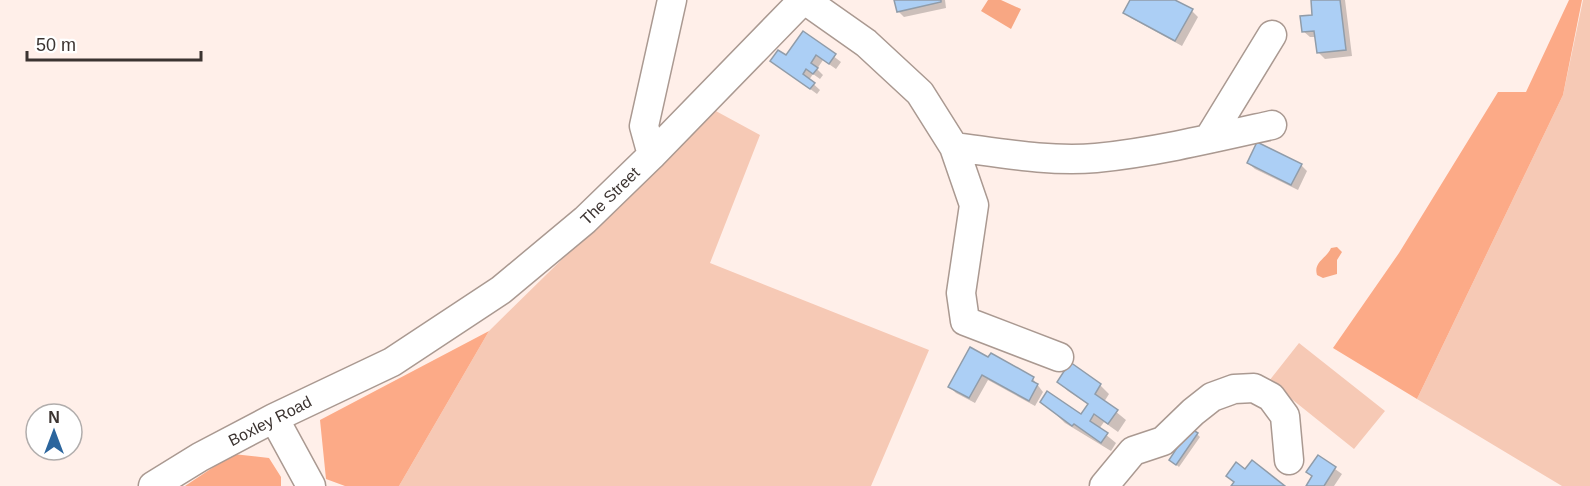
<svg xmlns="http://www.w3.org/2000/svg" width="1590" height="486" viewBox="0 0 1590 486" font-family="Arial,sans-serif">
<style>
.green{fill:#f6c9b5}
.forest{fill:#fcaa87}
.water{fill:#f8a783}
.shadow{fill:#0003}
.building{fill:#accff5;stroke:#909ca9;stroke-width:1.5}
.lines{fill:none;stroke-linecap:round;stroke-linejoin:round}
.minor-casing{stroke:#aa9991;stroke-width:31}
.minor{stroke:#fff;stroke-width:28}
.labels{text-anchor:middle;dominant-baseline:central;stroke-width:4.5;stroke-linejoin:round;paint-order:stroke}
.street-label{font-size:16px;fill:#3b3330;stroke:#fff}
</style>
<rect width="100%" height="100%" fill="#ffefe9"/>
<path class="green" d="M1583,0H1590V486H1562L1417,399L1563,95Z
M714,110L760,135L710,263L929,350L871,486H399L489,331Z
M1299,343L1385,411L1354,449L1269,381Z"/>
<path class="forest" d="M1569,0H1582L1563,95L1417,399L1333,348L1399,253L1498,92H1526Z
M489,331L399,486H345L326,479L320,420Z
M233,454L269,458L281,477V486H185Z"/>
<path class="water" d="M988,0H1001L1021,9L1011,29L981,11Z
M1337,247L1342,252L1337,260V274L1323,278L1317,275C1313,262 1327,258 1331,248Z"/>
<path class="shadow" d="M896,0H945L946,8L904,17L898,11Z
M1131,0H1172L1192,11L1198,17L1182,46L1131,18L1125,12Z
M1312,0H1345L1352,56L1325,59L1318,52L1316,37H1310L1303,31L1314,16Z
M803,33L841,62L836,69L823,60L817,69L823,75L820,79L813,74L809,80L820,90L817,94L772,61L787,57Z
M1248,163L1301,165L1307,171L1298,190L1255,169Z
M971,349L1033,379L1043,392L1035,406L988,380L975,403L956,393L950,387Z
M1071,364L1100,385L1109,394L1104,402L1126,420L1118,432L1104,422L1099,429L1116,443L1111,451L1065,423L1042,401L1081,416L1089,405L1068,391L1059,382Z
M1197,434L1200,437L1179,467L1174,463Z
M1318,457L1342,474L1334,486H1308L1313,477Z"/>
<path class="building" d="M894,0H941V2L897,12Z
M1130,0H1175L1193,9L1175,41L1123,13Z
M1311,0H1340L1346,50L1317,53L1314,31L1302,32L1300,16L1312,15Z
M803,31L836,54L829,64L816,55L811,63L818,68L813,74L806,69L803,74L815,83L810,89L770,61L778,50L786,55Z
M1257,142L1302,164L1291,185L1247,163Z
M970,347L988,357L991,353L1034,377L1032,381L1038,384L1029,401L982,375L969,398L948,387Z
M1070,362L1101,384L1095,394L1118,410L1108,424L1094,414L1090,421L1108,433L1101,443L1074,424L1072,426L1040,402L1047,391L1081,414L1088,404L1057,382Z
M1190,428L1198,433L1176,465L1169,460Z
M1318,455L1336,467L1324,486H1306L1312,476L1306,472Z
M1252,460L1285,486H1231L1234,482L1226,476L1236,462L1245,469Z"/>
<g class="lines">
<g class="minor-casing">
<path id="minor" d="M805,0L866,43L920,93L954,147L974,205L961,293L965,321L1059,357
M1209,138L1272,35
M954,147C1001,153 1049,162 1096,158C1155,152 1214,138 1272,125
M652,155L644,126L672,0
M274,418L311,486
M153,486L200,457L274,418L392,362L501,290L585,220L652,155L803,0
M1104,486L1133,451L1163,441L1193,412L1212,397L1234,389L1254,388L1271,397L1285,416L1289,460"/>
</g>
<use href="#minor" class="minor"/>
</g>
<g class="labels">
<g class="street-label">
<text transform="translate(610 196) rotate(-44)">The Street</text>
<text transform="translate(270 421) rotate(-27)">Boxley Road</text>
</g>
</g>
<g transform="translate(54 432)"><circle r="28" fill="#ffffff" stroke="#b1adac" stroke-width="1.5"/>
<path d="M0-4.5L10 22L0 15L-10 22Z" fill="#2b659d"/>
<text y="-9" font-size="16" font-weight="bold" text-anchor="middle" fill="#3b3330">N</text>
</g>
<path d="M27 51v9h174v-9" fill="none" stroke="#3b3330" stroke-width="3"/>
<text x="36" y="51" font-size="18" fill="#3b3330" stroke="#ffffff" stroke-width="4.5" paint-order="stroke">50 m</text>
</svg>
